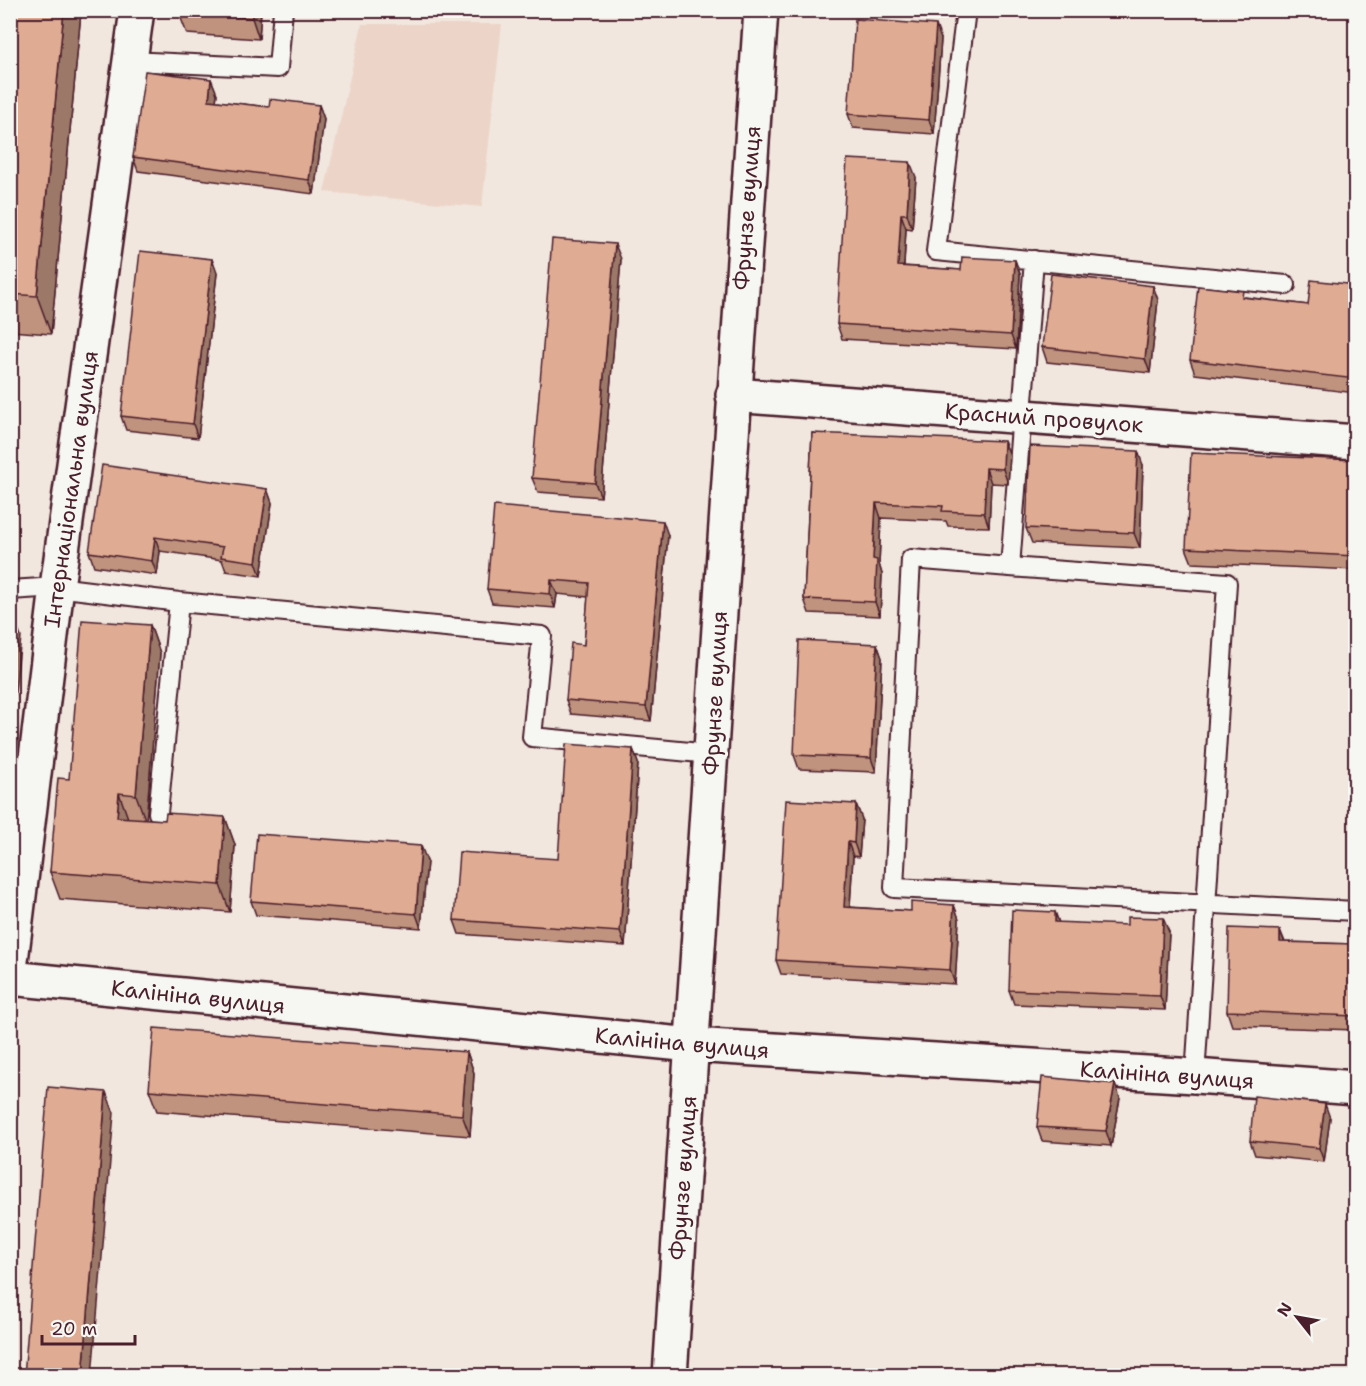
<svg xmlns="http://www.w3.org/2000/svg" width="1366" height="1386" viewBox="0 0 1366 1386" font-family="'Shantell Sans',sans-serif">
<style>
.built{fill:#ecd5c8}
.lines{fill:none;stroke-linecap:round;stroke-linejoin:round}
.lane-casing{stroke:#4a1f2b;stroke-width:22}
.street-casing{stroke:#4a1f2b;stroke-width:38}
.secondary-casing{stroke:#4a1f2b;stroke-width:38}
.lane{stroke:#f6f6f2;stroke-width:18}
.street{stroke:#f6f6f2;stroke-width:33}
.secondary{stroke:#f6f6f2;stroke-width:33}
.wall{fill:#c0937e;stroke:#4a1f2b;stroke-width:1.5}
.shaded-wall{fill:#9c7867;stroke:#4a1f2b;stroke-width:1.5}
.building{fill:#dfab93;stroke:#4a1f2b;stroke-width:1.5}
.labels{text-anchor:middle;dominant-baseline:central;stroke-width:6;stroke-linejoin:round;paint-order:stroke}
.street-label{font-size:22px;fill:#4a1f2b;stroke:#f6f6f2}
</style>
<rect width="100%" height="100%" fill="#f1e7df"/>
<filter id="ink" filterUnits="userSpaceOnUse"><feTurbulence type="fractalNoise" baseFrequency=".0167" numOctaves="2"/><feDisplacementMap in="SourceGraphic" scale="12" xChannelSelector="R" yChannelSelector="G"/><feConvolveMatrix kernelMatrix="1 2 1 2 8 2 1 2 1" color-interpolation-filters="sRGB"/></filter>
<g filter="url(#ink)">
<path class="built" d="M362,24H502L482,207L324,192Z"/>
<g class="lines">
<g class="lane-casing">
<path id="lane" d="M966,10L936,251L1286,285
M129,61L278,68L283,10
M1034,260L1010,567L911,559L894,888L1356,911
M1010,567L1227,583L1195,1076
M10,590L57,587L179,602L542,636L532,737L711,754
M158,813L179,602"/>
</g>
<g class="street-casing">
<path id="street" d="M733,395L1356,442
M10,969L57,587L137,10"/>
</g>
<g class="secondary-casing">
<path id="secondary" d="M10,978L692,1045L1195,1076L1356,1088
M670,1376C701,921 728,465 761,10"/>
</g>
<use href="#lane" class="lane"/>
<use href="#street" class="street"/>
<use href="#secondary" class="secondary"/>
</g>
<path class="wall" d="M10,10H80L81,12L51,334L10,331Z
M261,10L259,39L187,34L179,13Z
M941,39L934,134L853,128L848,114Z
M211,79L217,94L216,101L269,107L319,105L324,119L314,194L138,171L133,157Z
M916,177L912,229L906,228L904,266L961,270L1015,260L1020,274L1016,349L842,339L837,324Z
M621,259L601,497L538,492L532,478Z
M217,273L198,438L126,430L121,416Z
M1356,285V393L1195,374L1190,360L1245,297L1308,305Z
M1153,286L1158,300L1150,373L1047,362L1042,347Z
M812,433L1010,455L1008,484L991,483L989,527L948,526L946,521L881,518L879,564L882,574L880,616L809,613L804,599Z
M1356,460V570L1192,563L1186,548Z
M1143,465L1140,548L1032,543L1026,528Z
M267,489L272,503L261,576L226,571L222,560L160,551L157,575L94,566L89,552Z
M668,535L651,721L571,714L566,700L584,645L588,597L557,594L555,608L492,603L487,589Z
M150,625L160,653L146,819L165,820L225,817L235,845L230,912L60,899L50,872L69,779Z
M877,644L882,658L876,772L799,769L794,755Z
M633,749L638,763L625,946L459,934L454,920L558,859Z
M856,804L862,819L859,857L853,856L850,907L911,911L954,905L959,919L955,984L781,974L776,960Z
M427,861L421,928L256,915L251,901Z
M1055,912L1059,923L1169,932L1165,1010L1014,1004L1009,990Z
M1280,930L1285,942L1354,944L1356,935V1030L1232,1026L1227,1011Z
M467,1052L474,1073L470,1136L157,1111L149,1090Z
M1120,1098L1111,1146L1042,1141L1037,1127Z
M1330,1118L1324,1162L1255,1155L1250,1141Z"/>
<path class="shaded-wall" d="M64,10H80L81,12L51,334L37,296Z
M252,10H261L259,39L252,18Z
M936,25L941,39L934,134L929,120Z
M211,79L217,94L214,114L209,100Z
M319,105L324,119L314,194L309,180Z
M910,162L916,177L912,229L907,214Z
M901,214L906,228L903,280L898,266Z
M615,244L621,259L601,497L595,483Z
M212,259L217,273L198,438L193,424Z
M1015,260L1020,274L1016,349L1011,335Z
M1153,286L1158,300L1150,373L1145,359Z
M1004,441L1010,455L1008,484L1003,469Z
M1138,451L1143,465L1140,548L1134,533Z
M986,468L991,483L989,527L984,513Z
M267,489L272,503L261,576L256,562Z
M876,503L881,518L879,564L882,574L880,616L875,602L873,559Z
M663,521L668,535L651,721L646,707Z
M155,537L160,551L157,575L152,561Z
M551,580L557,594L555,608L550,594Z
M10,609L21,637L10,739Z
M150,625L160,653L146,822L136,795Z
M877,644L882,658L876,772L871,758Z
M633,749L638,763L625,946L620,932Z
M119,793L129,821L117,817Z
M856,804L862,819L859,857L854,843Z
M225,817L235,845L230,912L220,885Z
M848,842L853,856L849,921L844,907Z
M421,846L427,861L421,928L416,914Z
M954,905L959,919L955,984L950,970Z
M1055,912L1060,926L1055,922Z
M1163,918L1169,932L1165,1010L1160,996Z
M1280,930L1285,944L1280,942Z
M467,1052L474,1073L470,1136L462,1115Z
M1115,1084L1120,1098L1111,1146L1106,1131Z
M106,1092L114,1113L92,1376H83Z
M1325,1104L1330,1118L1324,1162L1319,1148Z"/>
<path class="building" d="M10,10H64L37,296L10,294Z
M179,10H252V18L179,13Z
M855,19L936,25L929,120L848,114Z
M145,71L211,79L209,100L269,107L270,99L319,105L309,180L133,157Z
M847,159L910,162L907,214H901L898,266L961,270L962,257L1015,260L1011,335L837,324Z
M552,239L615,244L595,483L532,478Z
M140,251L212,259L193,424L121,416Z
M1051,274L1153,286L1145,359L1042,347Z
M1311,280L1356,285V379L1190,360L1198,286L1243,291L1242,297L1308,305Z
M812,433L1004,441L1003,469L986,468L984,513L942,511L943,506L876,503L873,559L877,560L875,602L804,599Z
M1030,446L1138,451L1134,533L1026,528Z
M1191,453L1356,460V556L1186,548Z
M102,465L267,489L256,562L221,557L223,547L155,537L152,561L89,552Z
M494,506L663,521L646,707L566,700L571,643L584,645L589,583L551,580L550,594L487,589Z
M82,620L150,625L136,795L119,793L117,817L165,820L166,813L225,817L220,885L50,872L58,778L69,779Z
M799,640L877,644L871,758L794,755Z
M566,744L633,749L620,932L454,920L459,852L558,859Z
M786,800L856,804L854,843L848,842L844,907L911,911V902L954,905L950,970L776,960Z
M257,834L421,846L416,914L251,901Z
M1012,910L1055,912V922L1127,925V917L1163,918L1160,996L1009,990Z
M1229,928L1280,930V942L1354,944L1355,935H1356V1016L1227,1011Z
M154,1028L467,1052L462,1115L149,1090Z
M1042,1077L1115,1084L1106,1131L1037,1127Z
M48,1087L106,1092L83,1376H24Z
M1254,1096L1325,1104L1319,1148L1250,1141Z"/>
</g>
<g class="labels">
<g class="street-label">
<text transform="translate(747 208) rotate(-86)">Фрунзе вулиця</text>
<text transform="translate(1044 418) rotate(4)">Красний провулок</text>
<text transform="translate(71 489) rotate(-82)">Інтернаціональна вулиця</text>
<text transform="translate(715 693) rotate(-87)">Фрунзе вулиця</text>
<text transform="translate(198 997) rotate(6)">Калініна вулиця</text>
<text transform="translate(682 1043) rotate(5)">Калініна вулиця</text>
<text transform="translate(1167 1075) rotate(4)">Калініна вулиця</text>
<text transform="translate(683 1178) rotate(-86)">Фрунзе вулиця</text>
</g>
</g>
<rect width="1366" height="1386" fill="none" stroke="#f6f6f2" stroke-width="36"/>
<rect x="18" y="18" width="1330" height="1350" fill="none" stroke="#4a1f2b" stroke-width="2" filter="url(#ink)"/>
<g transform="translate(1297 1317) rotate(301)" stroke="#f6f6f2" stroke-width="4.5" paint-order="stroke">
<path d="M0-4.5L10 22L0 15L-10 22Z" fill="#4a1f2b"/>
<text y="-9" font-size="16" font-weight="bold" text-anchor="middle" fill="#4a1f2b">N</text>
</g>
<path d="M42 1335v9h93v-9" fill="none" stroke="#4a1f2b" stroke-width="3"/>
<text x="51" y="1335" font-size="18" fill="#4a1f2b" stroke="#f6f6f2" stroke-width="4.5" paint-order="stroke">20 m</text>
</svg>
